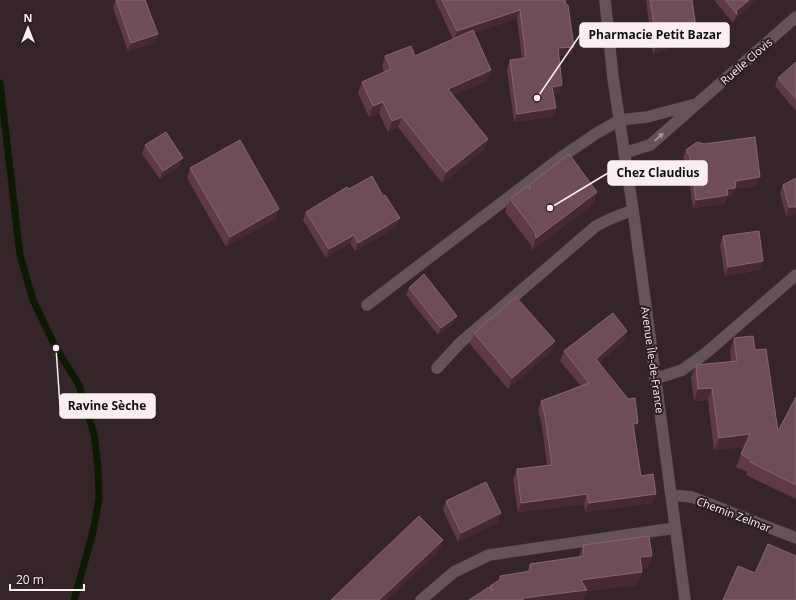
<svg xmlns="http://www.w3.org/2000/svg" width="796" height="600" viewBox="0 0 796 600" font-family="'Open Sans',sans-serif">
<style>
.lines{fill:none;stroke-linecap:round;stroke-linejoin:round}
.stream{stroke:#0d1900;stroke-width:7}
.service-casing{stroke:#524448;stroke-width:12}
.minor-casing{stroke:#524448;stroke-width:12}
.tertiary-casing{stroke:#524448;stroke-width:12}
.service{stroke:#665358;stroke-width:11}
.minor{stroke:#665358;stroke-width:11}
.tertiary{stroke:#665358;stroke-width:11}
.wall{fill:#5f3a45}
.shaded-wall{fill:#472932}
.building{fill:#6f4d57;stroke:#856670}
.oneway{fill:#a9999d}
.labels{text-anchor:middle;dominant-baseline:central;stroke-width:4;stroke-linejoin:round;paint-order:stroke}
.street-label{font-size:11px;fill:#faeef1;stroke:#2b1c20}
.leader{fill:none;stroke:#faeef1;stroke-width:1.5}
.callout-dot{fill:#faeef1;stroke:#2b1c20;stroke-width:1.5}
.callout{fill:#faeef1;stroke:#faeef1;stroke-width:1.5}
.callout-label{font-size:12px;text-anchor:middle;font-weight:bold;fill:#111}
</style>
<rect width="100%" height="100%" fill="#352529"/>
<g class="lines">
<path class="stream" d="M0,83L20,255L33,300L56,348L79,385L94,434L98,467L99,499L93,532L74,600"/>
<g class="service-casing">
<path id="service" d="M437,368L460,343L596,226L610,219L633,210
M421,600L454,572L489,555L675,528"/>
</g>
<g class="minor-casing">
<path id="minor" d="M624,153L650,145L796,17
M367,305L563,156L597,133L620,120L647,117L696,104
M655,379L682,370L706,353L796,275
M671,495L692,497L796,538"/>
</g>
<g class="tertiary-casing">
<path id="tertiary" d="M605,0L613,78L633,210L685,600"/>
</g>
<use href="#service" class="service"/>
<use href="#minor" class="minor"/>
<use href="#tertiary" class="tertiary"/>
</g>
<path class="wall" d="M116,0H145L158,34L155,43L128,51L113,8Z
M435,0H565L574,47L571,55L559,56V93L554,94L556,108L552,117L514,122L507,69L510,60L522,59L517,18L474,33L487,81L453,95L488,139L484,150L442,183L398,127L388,132L379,113L369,117L358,93L362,82L384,73L382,66L385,56H415L453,39Z
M646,0H692L696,28L693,38L653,54Z
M714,0H757L735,19L733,23Z
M796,62V111L775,86L778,78Z
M145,145L179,166L160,179L142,154Z
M686,150L756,186L734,189L732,197H727L725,204L693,208L687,166L683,158Z
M190,168L279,209L275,219L226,247L187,178Z
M796,178V222V215L786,216L780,193L783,185Z
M529,185L597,192L593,204L532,250L531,245L505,212L510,199L528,188Z
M349,189L396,227L355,251L350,243L326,258L303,220L306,212Z
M723,236L760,270L725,276L720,245Z
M409,288L454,323L438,335L406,295Z
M627,331L624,341L599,363L638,423L634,432L641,476L656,494L652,503L585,512L584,504L518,512L513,479L517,469L547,465L542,426L538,410L541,401L581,386L560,361L564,351Z
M474,333L551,352L508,389L470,344Z
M734,338L755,350L778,431L796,397V499L746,475L747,472L736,467L741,454L744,447L714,450L708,400L694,401L691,377L696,365L731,362L730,351Z
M446,501L498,522L458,542L443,510Z
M583,545L652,556L647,568L641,569L642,572L637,585L586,591L583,600H469L490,588V586L498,581L500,576L527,571L530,564L579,557Z"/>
<path class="shaded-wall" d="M749,0H757L735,19L737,14L736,11Z
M520,10L517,18L454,40L457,31Z
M696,28L693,38L653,54L657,44Z
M158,34L155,43L128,51L131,43Z
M574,47L571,55L555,57L558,48Z
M491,70L487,81L444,99L448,89Z
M562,85L559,93L549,95L552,87Z
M383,102L379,113L369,117L373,106Z
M556,108L552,117L514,122L517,114Z
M402,117L398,127L388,132L392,121Z
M488,139L484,150L442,183L446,172Z
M183,158L179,166L160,179L163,171Z
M760,177L756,186L734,189L732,197H727L725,204L693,208L696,200L727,189L736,181Z
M597,192L593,204L532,250L536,238Z
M789,207H796V215L786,216Z
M279,209L275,219L226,247L230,237Z
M400,218L396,227L355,251L358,243Z
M354,235L350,243L326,258L329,249Z
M763,261L760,270L725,276L728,267Z
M457,316L454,323L438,335L441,328Z
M627,331L624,341L592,369L596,359Z
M555,341L551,352L508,389L512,378Z
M712,388L708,400L694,401L698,389Z
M638,423L634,432L633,424Z
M750,434L746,447L714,450L719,438Z
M587,494L584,504L518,512L521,503Z
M656,494L652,503L585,512L589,503Z
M501,513L498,522L458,542L461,533Z
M443,540L439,552L387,600H379Z
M652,556L647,568L635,570L640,557Z
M642,572L637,585L586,591L583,600H522L523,598L581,580Z"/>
<path class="building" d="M116,0H145L158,34L131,43Z
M442,0H565L566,5H568L574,47L558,48L562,85L552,87L556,108L517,114L510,60L526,58L520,10L457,31Z
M650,0H692L696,28L657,44Z
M725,0H749L736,11L737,14Z
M473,30L491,70L448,89L488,139L446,172L402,117L392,121L383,102L373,106L362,82L391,69L385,56L411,46L415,56Z
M796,62V99L778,78Z
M166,132L183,158L163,171L145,145Z
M755,137L760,177L736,181L735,188L727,189L728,195L696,200L690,157L686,150L697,142L704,144Z
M240,140L279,209L230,237L190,168Z
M569,154L597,192L536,238L535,232L510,199L527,186L530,190L529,185Z
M372,176L383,196L385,195L400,218L358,243L354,235L329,249L306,212L347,187L349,189Z
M796,178V207H789L783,185Z
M759,231L763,261L728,267L723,236Z
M424,274L457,316L441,328L409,288Z
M516,297L555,341L512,378L474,333Z
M613,313L627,331L596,359L628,399L635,398L638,423L633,424L641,476L653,474L656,494L589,503L587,494L521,503L517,469L552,465L545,416L541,401L589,383L564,351Z
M753,336L755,350L766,349L778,431L796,397V485L750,462L751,460L741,454L750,434L719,438L712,388L698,389L696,365L737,361L734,338Z
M486,482L501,513L461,533L446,501Z
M419,516L443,540L379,600H331Z
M649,536L652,556L640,557L642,572L581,580L587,590L523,598V600H469L489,587L493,591L490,586L501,579L500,576L531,571L530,564L584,556L583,545Z
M768,544L796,556V600H723L738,566L755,573Z"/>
<defs><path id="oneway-solid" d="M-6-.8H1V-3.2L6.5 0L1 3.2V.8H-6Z"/></defs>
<use class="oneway" href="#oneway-solid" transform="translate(659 137) rotate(-42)"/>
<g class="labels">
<g class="street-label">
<text transform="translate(746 61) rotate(-41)">Ruelle Clovis</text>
<text transform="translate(653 360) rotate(82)">Avenue Île-de-France</text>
<text transform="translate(734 514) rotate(21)">Chemin Zelmar</text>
</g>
</g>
<path class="leader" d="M537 98L580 35M550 208L608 173M56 348L60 406"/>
<g class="callout-dot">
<circle cx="537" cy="98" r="4"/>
<circle cx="550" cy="208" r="4"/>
<circle cx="56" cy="348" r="4"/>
</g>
<g class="callout">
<rect x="580" y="23" width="149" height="24" rx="4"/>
<rect x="608" y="161" width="99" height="24" rx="4"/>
<rect x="60" y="394" width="95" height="24" rx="4"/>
</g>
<g class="callout-label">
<text x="655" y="39">Pharmacie Petit Bazar</text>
<text x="658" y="177">Chez Claudius</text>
<text x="107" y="410">Ravine Sèche</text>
</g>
<g transform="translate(28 28)" stroke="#2b1c20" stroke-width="3" paint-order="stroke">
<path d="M0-3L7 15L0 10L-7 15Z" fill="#faeef1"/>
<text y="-6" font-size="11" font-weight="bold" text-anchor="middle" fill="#faeef1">N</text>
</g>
<path d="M10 584v6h74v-6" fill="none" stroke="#faeef1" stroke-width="2"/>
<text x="16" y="584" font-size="12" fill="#faeef1" stroke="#2b1c20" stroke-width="3" paint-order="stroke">20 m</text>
</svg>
